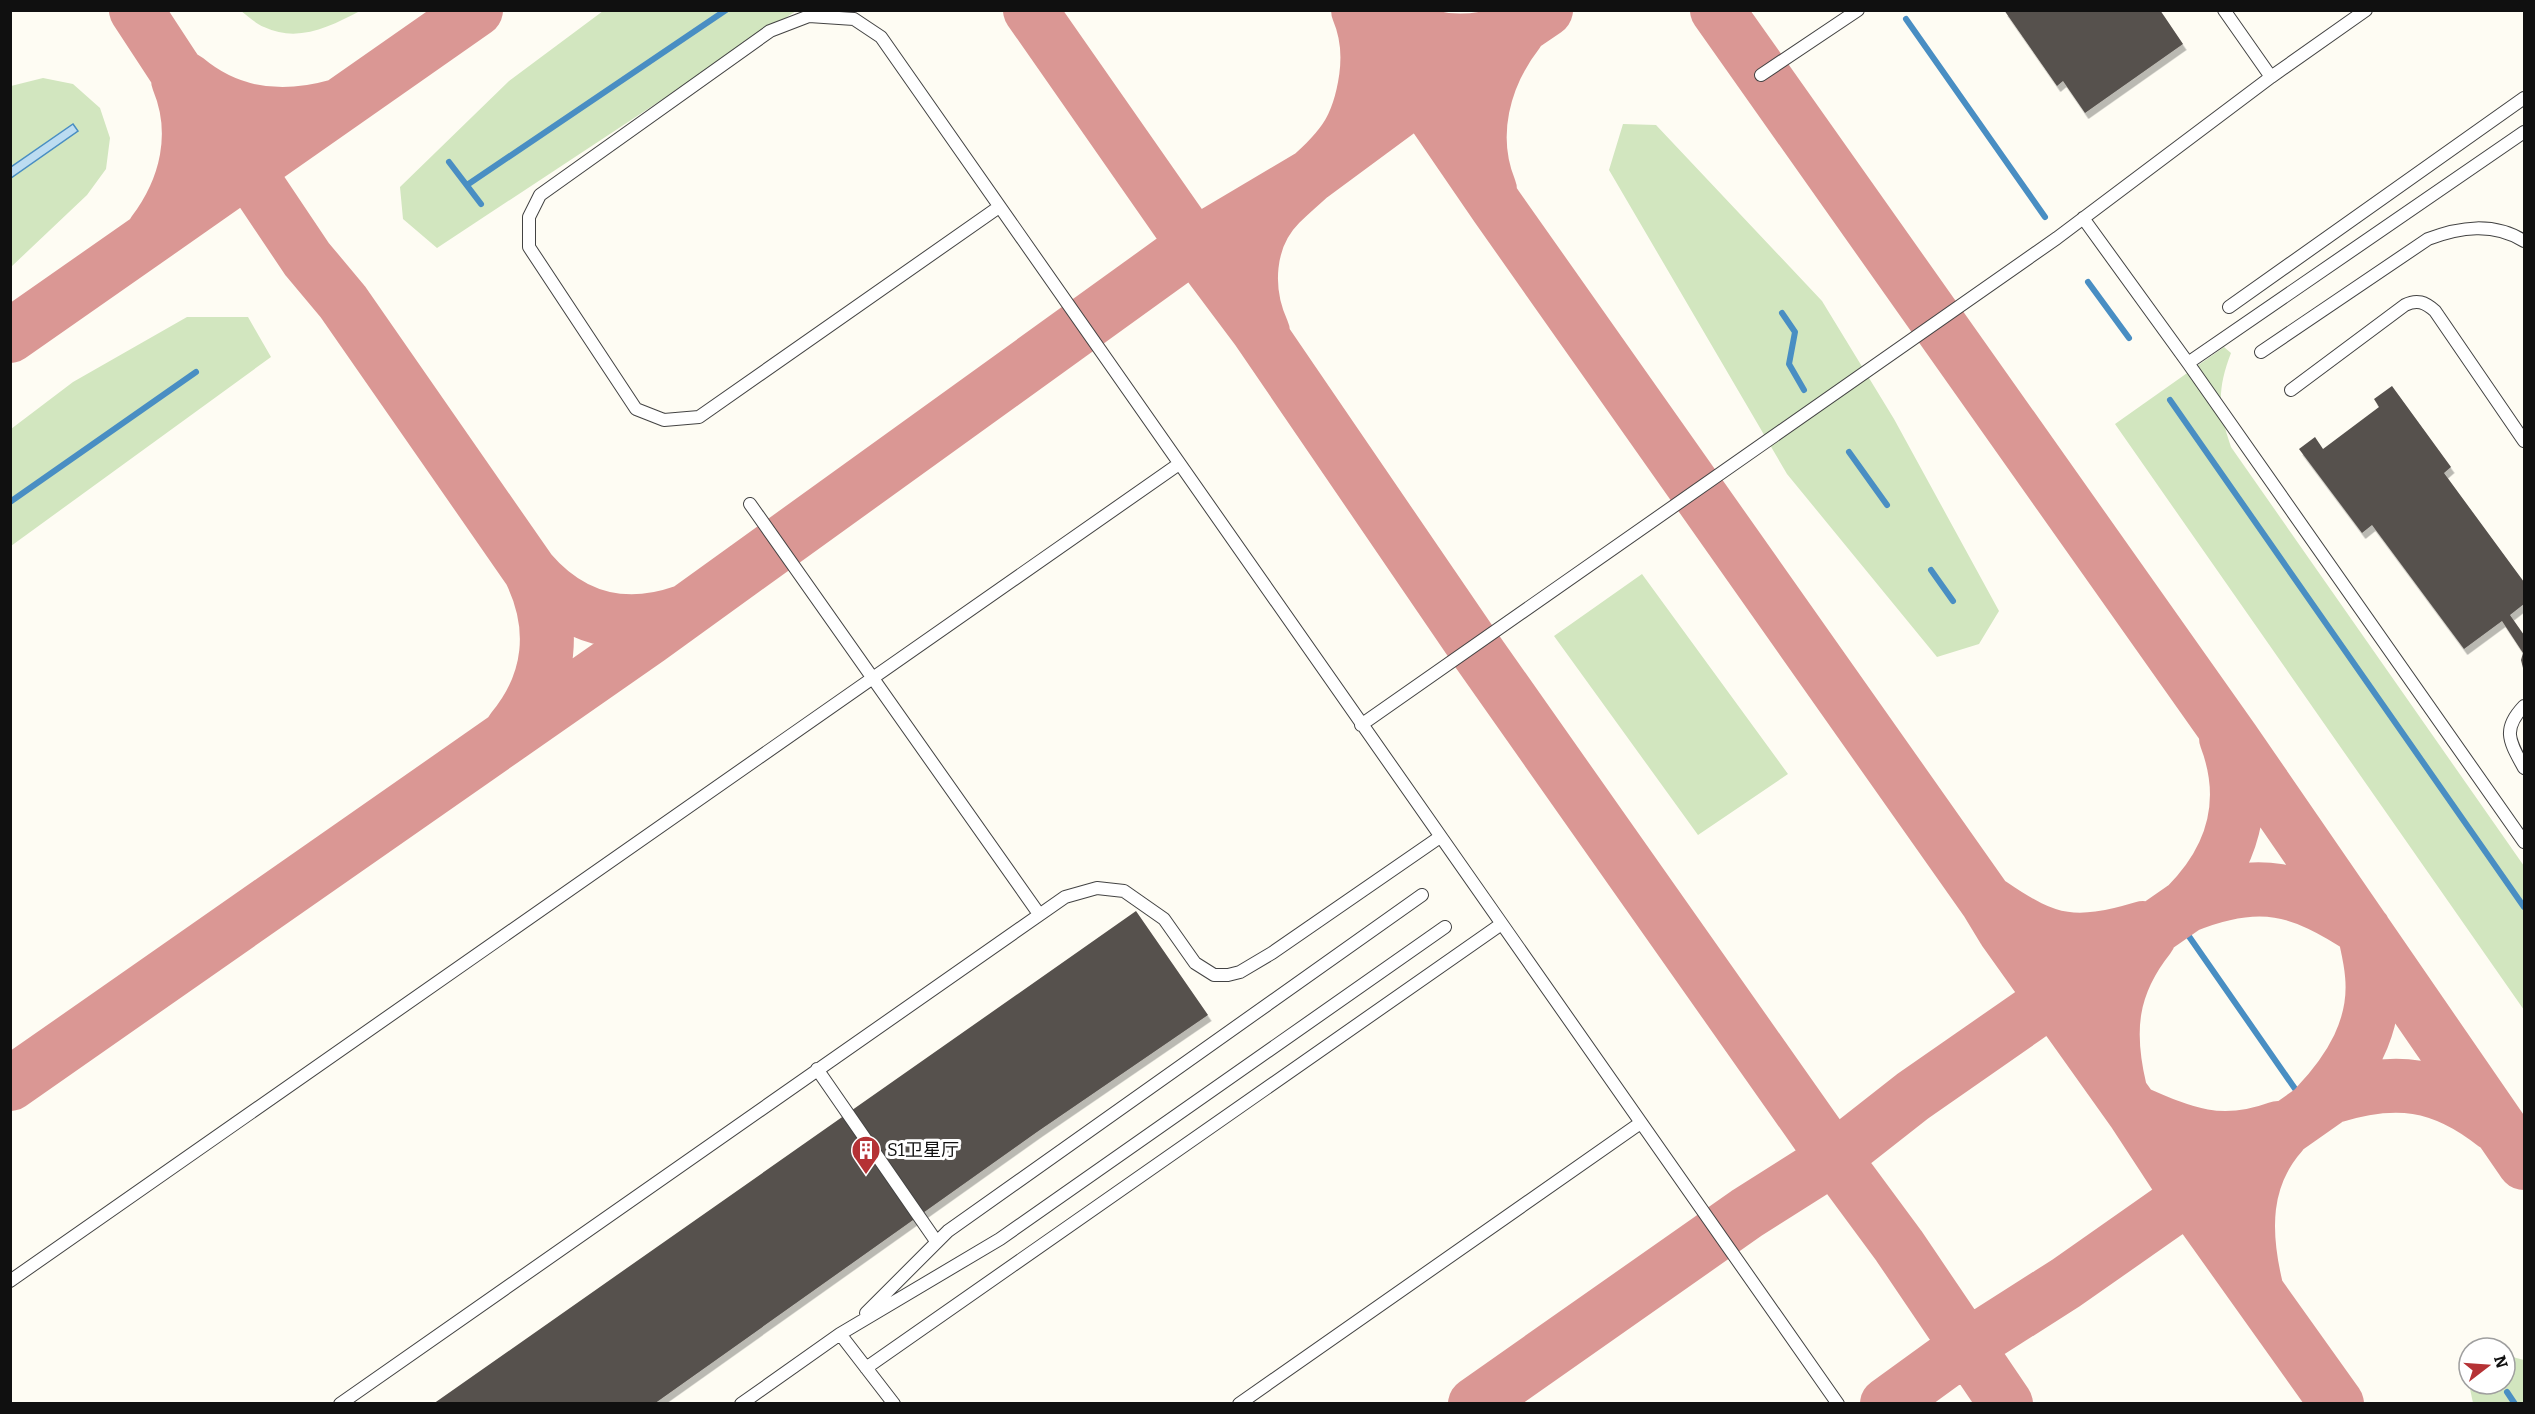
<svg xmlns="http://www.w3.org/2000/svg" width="2535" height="1414" viewBox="0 0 2535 1414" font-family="Bitter,'Noto Sans SC',serif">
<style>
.green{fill:#d2e6bf}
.water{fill:#bcdcf1;stroke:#498ec3;stroke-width:1.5}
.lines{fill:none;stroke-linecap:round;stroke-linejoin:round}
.stream{stroke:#498ec3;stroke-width:6}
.taxiway{stroke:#da9794;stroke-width:54}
.building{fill:#57514d;filter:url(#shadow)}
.service-casing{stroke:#434343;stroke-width:14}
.service{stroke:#fff;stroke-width:12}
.labels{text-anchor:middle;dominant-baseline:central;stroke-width:6;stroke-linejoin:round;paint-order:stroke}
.poi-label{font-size:18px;fill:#101010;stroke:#fff;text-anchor:start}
</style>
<defs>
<filter id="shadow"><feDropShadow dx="3.5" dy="6" stdDeviation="0" flood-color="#0004"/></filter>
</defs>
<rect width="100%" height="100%" fill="#fefcf3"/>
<path class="green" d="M241,11H360C329,27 298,43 264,27C256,24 248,16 241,11Z
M603,11H796L437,248L403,219L400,187L509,81Z
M43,78L73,84L100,108L110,138L106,169L87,195L11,267V86Z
M1623,124L1656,125L1822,301L1894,419L1999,611L1979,644L1937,657L1787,474L1609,170Z
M187,317H248L271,357L11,546V429L73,382Z
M2224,347L2231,353C2217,390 2218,409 2231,447L2524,866V1010L2115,424Z
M1642,574L1788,774L1698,835L1554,636Z
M2505,1355L2524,1360V1403H2473L2469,1384H2505Z"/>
<path class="water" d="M73,124L78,131L11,178V167Z"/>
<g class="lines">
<path class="stream" d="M1906,19L2045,217
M449,162L481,204
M467,185L726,10
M2088,282L2129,338
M1782,313L1795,332L1789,364L1804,390
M2170,400L2524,907
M1849,452L1887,505
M10,502L196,372
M1931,570L1953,601
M2179,922L2307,1106
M2507,1392L2515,1404"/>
<path class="taxiway" d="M136,10L174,68L248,171L307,259L343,302L530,571C571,619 623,633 683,612
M1030,10L1194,245L1257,329L1477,651L1834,1158L1899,1246L2006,1404
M1362,10L1497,207L1987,902L2004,930L2133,1111L2188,1195L2337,1404
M1371,10C1412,38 1459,50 1507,32
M1717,10L2233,740L2524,1163
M186,79C230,116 284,121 337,106
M1490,190C1468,136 1483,77 1518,32
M153,233C187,188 200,133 178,80
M1263,332C1244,291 1246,238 1280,204C1302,182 1328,164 1345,139C1357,121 1363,99 1366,78C1369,56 1367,31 1358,10
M10,336L476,10
M512,730C552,682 557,626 530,571
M1991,904C2049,944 2076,948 2143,928
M2186,906C2260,876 2300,888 2364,930C2367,945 2371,960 2372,975C2377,1027 2350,1070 2316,1106
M10,1084L649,638L1194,245L1312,175L1419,96L1546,10
M2120,1090C2106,1031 2110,986 2149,937
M2133,1111C2184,1134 2221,1149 2278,1128
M2256,1287C2243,1232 2242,1178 2282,1133
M1475,1404L1747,1213L1834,1158L1913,1096L2186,906C2233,859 2250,801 2226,738
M1887,1404L1967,1346L2066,1283L2331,1097C2395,1077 2441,1082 2495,1125"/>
</g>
<path class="building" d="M2004,10H2160L2183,44L2085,113L2063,81L2057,86Z
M2392,386L2451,467L2444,473L2524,582V604L2510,615L2524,635V672L2521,660L2523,653L2502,621L2464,649L2372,525L2362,533L2299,449L2315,437L2323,449L2379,407L2374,399Z
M1136,911L1208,1015L1037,1132L654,1404H433Z"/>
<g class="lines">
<g class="service-casing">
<path id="service" d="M2224,10L2271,77
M1761,75L1858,10
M999,207L699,417L664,420L636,409L529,247V217L540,195L770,31L809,16L854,19L881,37C1199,493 1516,950 1838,1404
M2083,218L2188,363L2524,842
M2229,307L2524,98
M2261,352L2428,239C2460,227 2493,222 2524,241
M2188,363L2524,132
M2291,390L2405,305C2417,299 2425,302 2435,311L2524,441
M750,504L1039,914
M2524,706C2501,730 2510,742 2524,768
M1361,725L2057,238L2271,77L2366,10
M817,1069L936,1241
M10,1281L1179,464
M866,1313L948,1231L1422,895
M840,1334L894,1404
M866,1368L1500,925
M340,1404L1065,897L1097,888L1124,891L1164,919L1195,963L1214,975H1228L1240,972L1272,953L1440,837
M741,1404L840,1334L1000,1239L1445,927
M1239,1404L1639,1124"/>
</g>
<use href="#service" class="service"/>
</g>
<defs>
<g id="building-pin" transform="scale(1.5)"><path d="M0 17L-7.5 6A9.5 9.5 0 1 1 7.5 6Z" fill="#b53235" stroke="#fff"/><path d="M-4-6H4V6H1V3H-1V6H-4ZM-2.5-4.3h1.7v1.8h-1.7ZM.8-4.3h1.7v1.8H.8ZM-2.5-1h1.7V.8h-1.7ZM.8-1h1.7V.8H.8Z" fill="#fff"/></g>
</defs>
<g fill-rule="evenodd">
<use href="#building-pin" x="866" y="1150"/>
</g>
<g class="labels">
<g class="poi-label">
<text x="887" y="1150">S1卫星厅</text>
</g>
</g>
<rect width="2535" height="1414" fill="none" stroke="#101010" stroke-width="24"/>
<g transform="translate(2487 1366) rotate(73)"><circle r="28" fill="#ffffff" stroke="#9f9f9f" stroke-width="1.5"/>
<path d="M0-4.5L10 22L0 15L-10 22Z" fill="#b53235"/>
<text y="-9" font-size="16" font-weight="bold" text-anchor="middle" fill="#101010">N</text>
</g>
</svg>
